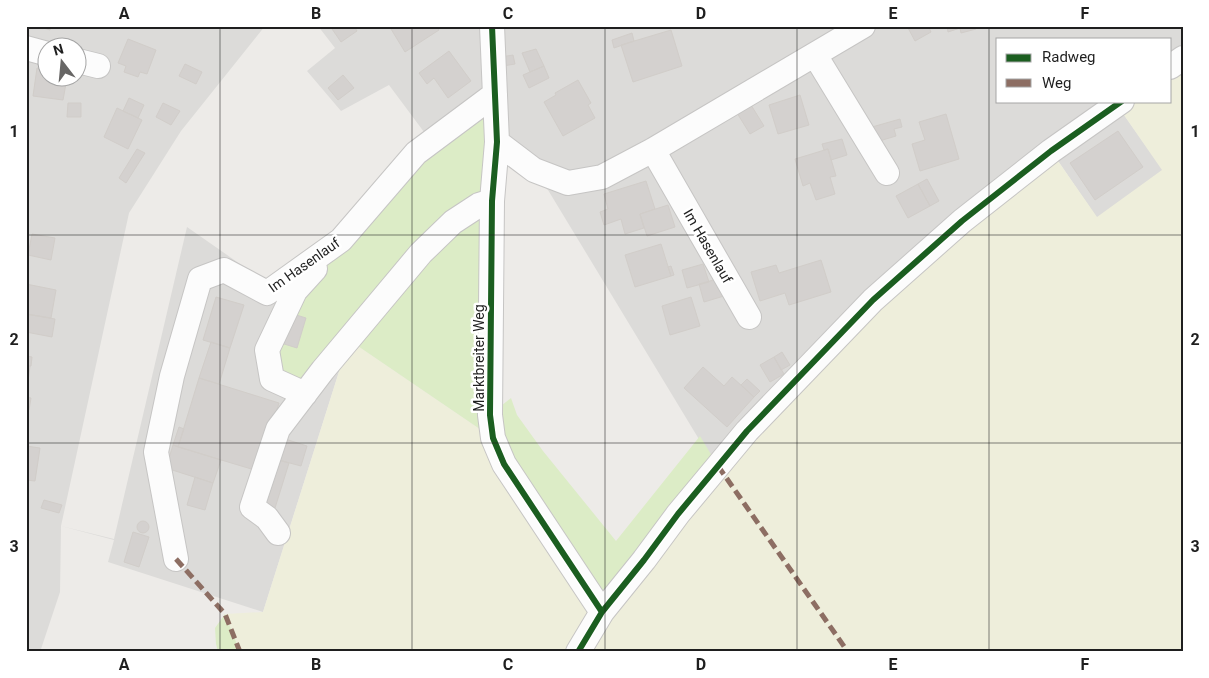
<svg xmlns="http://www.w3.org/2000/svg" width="1209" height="678" viewBox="0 0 1209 678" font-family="Roboto,sans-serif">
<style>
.residential{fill:#dcdbd9;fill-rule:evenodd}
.farmland{fill:#eeeedb}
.grass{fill:#dcecc6}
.building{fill:#d4d1cf;stroke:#d1cdc9}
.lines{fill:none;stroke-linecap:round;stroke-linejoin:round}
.minor-casing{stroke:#c6c5c4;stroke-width:26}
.minor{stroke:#fcfcfc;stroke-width:24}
.quiet{stroke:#8d6e63;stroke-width:5;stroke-dasharray:10 5;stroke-linecap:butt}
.cycleway-casing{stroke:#fff;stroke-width:9}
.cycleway{stroke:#1b5e20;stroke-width:6}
.grid{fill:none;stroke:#1f1f1f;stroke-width:1;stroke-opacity:0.55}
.labels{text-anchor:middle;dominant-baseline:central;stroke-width:5;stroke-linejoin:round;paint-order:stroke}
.street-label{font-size:14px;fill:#1f1f1f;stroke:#fff}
.neatline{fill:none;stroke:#1f1f1f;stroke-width:2}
.grid-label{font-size:16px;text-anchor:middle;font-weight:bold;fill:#1f1f1f}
</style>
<rect width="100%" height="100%" fill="#edebe8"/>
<path class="residential" d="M26,26H265L181,131L129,213L61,526L114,539L187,227L349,340L263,612L108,562L114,540L61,526L60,592L40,652H26ZM48,48H78V78H48Z
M318,26H1183V58L1170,67V39H998V101H1122L1117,105L1163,170L1097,218L1052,152L714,464L548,190L503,156L424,132L389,85L341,111L307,71L335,48Z"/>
<path class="farmland" d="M1183,58V652H240L225,614L263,612L349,340L493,438L602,612L747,431L1051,151L1097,217L1162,170L1117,105L1122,101H1170V67Z"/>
<path class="grass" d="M495,94L491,414L511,398L517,415L543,451L616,541L700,436L718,466L602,612L493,438L349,340L305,394L272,379L267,350L341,240Z
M225,614L240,652H218L216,644L215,628Z"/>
<path class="building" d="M37,26H51L50,30Z
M330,26H354L357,31L341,42Z
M395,26H437L439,30L405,52L391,29Z
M907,26H928L931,32L915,41Z
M947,26H976V29L961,33L960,28L948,32Z
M671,30L682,66L633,82L621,45Z
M632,33L634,41L614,48L612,40Z
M128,39L156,50L147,74L140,72L138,77L124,72L126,66L118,63Z
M536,49L544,66L530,72L522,53Z
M449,51L471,81L448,98L434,78L427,84L419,73Z
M513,55L515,64L503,66L501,57Z
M185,64L202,72L196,84L179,76Z
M544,66L549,78L529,88L523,75Z
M37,68L48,69V78H67L63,100L33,96Z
M343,75L354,88L338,100L328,88Z
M578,80L591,103L588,105L595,118L563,136L544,102L556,95L555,93Z
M800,95L809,125L778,134L769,105Z
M129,98L144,105L138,118L123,111Z
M68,103H81V117H67Z
M163,103L180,111L171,125L156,117Z
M751,105L764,126L750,134L737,113Z
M117,108L142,120L128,149L104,137Z
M946,114L959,159L920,171L912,144L925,140L919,122Z
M900,119L902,127L894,129L896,136L876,142L872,127Z
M1118,131L1143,167L1095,200L1070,163Z
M842,139L847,155L831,160L828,149L824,150L822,144Z
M137,149L145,153L126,183L119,178Z
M828,149L836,176L830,177L835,194L816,200L810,183L803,186L795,159Z
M927,179L939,201L930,206L918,184Z
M646,181L655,209L640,214L644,228L625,234L621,219L604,225L600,212L608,209L604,194Z
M918,184L930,206L908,218L896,196Z
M668,205L675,227L647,236L640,214Z
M32,234L55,238L51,260L28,255Z
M661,244L671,276L635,287L625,255Z
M821,260L831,292L789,305L785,293L760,301L751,272L776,265L779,273Z
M703,264L709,282L687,288L682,270Z
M671,266L674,275L671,276L668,267Z
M717,279L724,296L704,302L699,284Z
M26,284L56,290L51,318L26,314Z
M216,297L244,305L230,348L203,340Z
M691,297L700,326L670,335L662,306Z
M290,313L306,318L297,348L281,343Z
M26,314L55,319L52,337L26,332Z
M211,342L230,348L219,384L199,378Z
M782,352L790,365L781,370L774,357Z
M26,356L32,357L31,366L26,365Z
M774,357L784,374L770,382L760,365Z
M26,365L30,366L26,396Z
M703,367L724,386L732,377L754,397L727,427L684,388Z
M199,378L279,403L258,471L178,447Z
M747,379L760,391L754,397L741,385Z
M26,397L31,398L29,410L26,409Z
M179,427L184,429L178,447L173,445Z
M282,438L307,446L301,466L275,459Z
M173,445L221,460L213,483L166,468Z
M26,446L40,448L35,481L26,480Z
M275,459L289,463L275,508L261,504Z
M195,477L213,483L205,510L187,505Z
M44,500L62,505L59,513L41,508Z
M137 527a6 6 0 1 1 12 0a6 6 0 1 1-12 0Z
M133,532L149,537L139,567L124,562Z"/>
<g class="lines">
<g class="minor-casing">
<path id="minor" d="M492,26L497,142L492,201L490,415L493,438L504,464L602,612
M26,48L48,54
M815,55L887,173
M78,61L98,66
M1170,67L1183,58
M497,142L534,170L568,183L602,177L653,150L863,26
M653,150L749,317
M305,394L272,379L267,350L295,291L315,269
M278,533L267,518L252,507L278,429L323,370L421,253L453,222L479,205L492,201
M176,559L156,452L172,376L200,279L224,270L267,293L341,240L416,153L495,94
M578,652L602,612L644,560L678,514L718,466L747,431L873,300L962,221L1051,151L1122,101"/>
</g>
<use href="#minor" class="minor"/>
<path class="quiet" d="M718,466L848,652
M176,559L225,614L240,652"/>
<g class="cycleway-casing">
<path id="cycleway" d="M492,26L497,142L492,201L490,415L493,438L504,464L602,612
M578,652L602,612L644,560L678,514L718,466L747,431L873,300L962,221L1051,151L1122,101"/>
</g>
<use href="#cycleway" class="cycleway"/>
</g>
<path class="grid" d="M220,26V652M412,26V652M605,26V652M797,26V652M989,26V652M26,235H1183M26,443H1183"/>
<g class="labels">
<g class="street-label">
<text transform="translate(708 246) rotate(60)">Im Hasenlauf</text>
<text transform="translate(304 265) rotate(-35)">Im Hasenlauf</text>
<text transform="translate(479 358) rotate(-90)">Marktbreiter Weg</text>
</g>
</g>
<rect width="1209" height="678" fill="none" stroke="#ffffff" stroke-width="55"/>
<rect x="996" y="38" width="175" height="65" fill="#ffffff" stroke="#a5a5a5"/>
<rect x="1006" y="54" width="25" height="8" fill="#1b5e20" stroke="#a5a5a5"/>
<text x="1042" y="62" font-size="15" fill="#1f1f1f">Radweg</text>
<rect x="1006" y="79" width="25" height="8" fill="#8d6e63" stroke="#a5a5a5"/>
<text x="1042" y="88" font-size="15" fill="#1f1f1f">Weg</text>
<g transform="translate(62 62) rotate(344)"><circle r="24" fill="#ffffff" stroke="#a5a5a5"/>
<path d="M0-4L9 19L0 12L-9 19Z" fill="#676665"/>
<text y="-8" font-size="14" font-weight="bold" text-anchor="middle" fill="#1f1f1f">N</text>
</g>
<rect x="28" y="28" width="1154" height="622" class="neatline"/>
<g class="grid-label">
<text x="124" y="19">A</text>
<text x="316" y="19">B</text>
<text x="508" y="19">C</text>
<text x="701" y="19">D</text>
<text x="893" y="19">E</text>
<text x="1085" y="19">F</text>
<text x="14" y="137">1</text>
<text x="1195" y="137">1</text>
<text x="14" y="345">2</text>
<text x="1195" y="345">2</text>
<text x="14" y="552">3</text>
<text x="1195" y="552">3</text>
<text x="124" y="670">A</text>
<text x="316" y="670">B</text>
<text x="508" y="670">C</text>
<text x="701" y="670">D</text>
<text x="893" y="670">E</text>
<text x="1085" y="670">F</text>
</g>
</svg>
